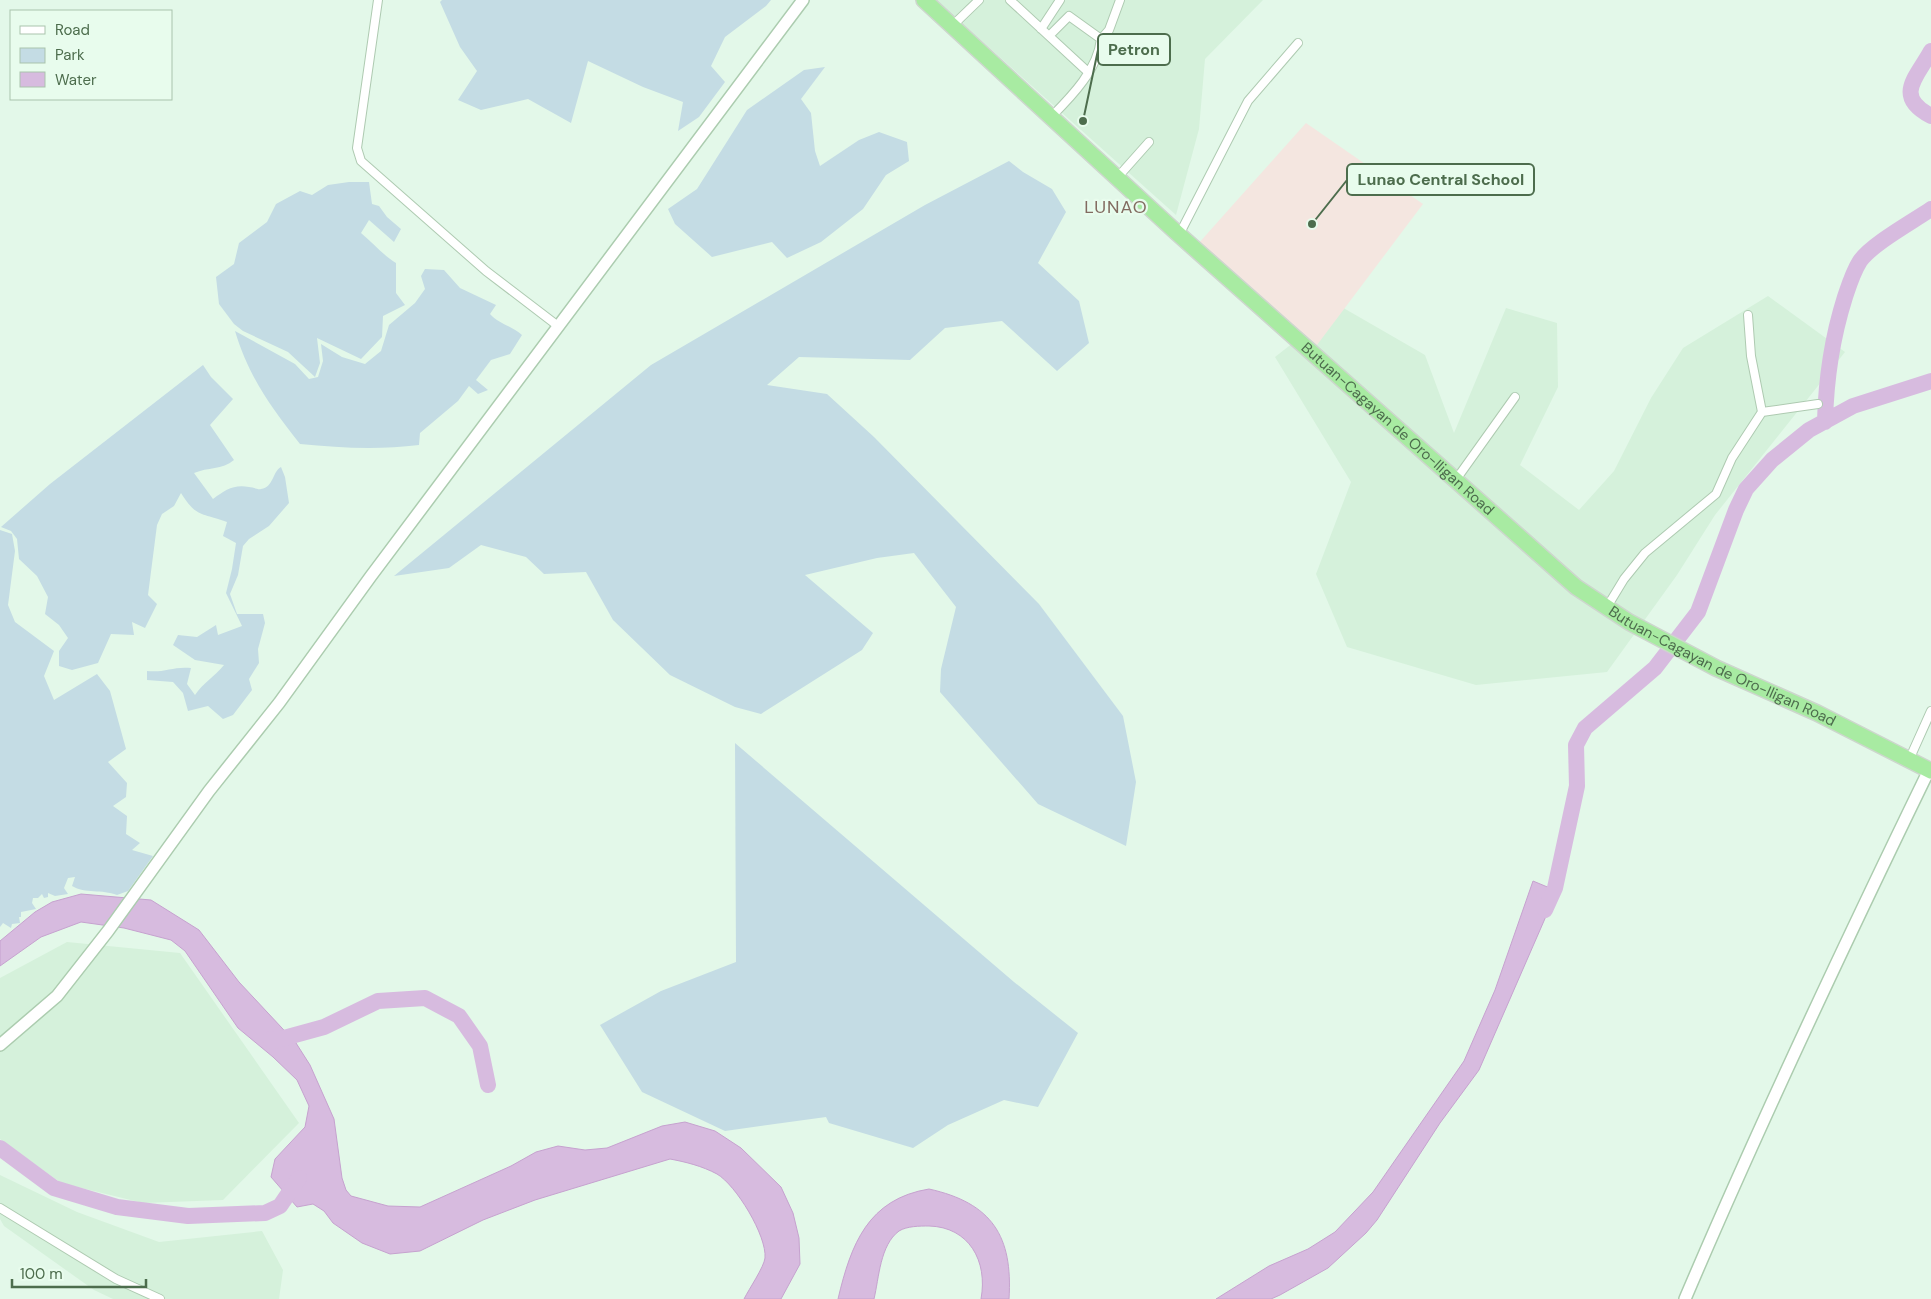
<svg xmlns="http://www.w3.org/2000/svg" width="1931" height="1299" viewBox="0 0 1931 1299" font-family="'DM Sans',sans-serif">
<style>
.residential{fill:#d5f1db}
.education{fill:#f4e6e0}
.green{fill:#c4dce4}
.water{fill:#d7bbdf;stroke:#c6a2cf}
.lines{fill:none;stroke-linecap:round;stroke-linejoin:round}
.river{stroke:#d7bbdf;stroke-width:16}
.street-casing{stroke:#aecab1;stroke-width:10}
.secondary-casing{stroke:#acccaf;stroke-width:14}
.highway-casing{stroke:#cdd6cd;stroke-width:18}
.street{stroke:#fff;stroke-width:8}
.secondary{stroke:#fff;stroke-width:11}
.highway{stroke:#a8eba2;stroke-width:15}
.labels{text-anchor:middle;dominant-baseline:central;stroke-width:4.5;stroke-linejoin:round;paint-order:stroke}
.street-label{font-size:15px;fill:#4d6d4d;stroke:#e8fced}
.quarter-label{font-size:18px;letter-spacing:1px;fill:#826b60;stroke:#e8fced}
.leader{fill:none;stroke:#4d6d4d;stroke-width:2}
.callout-dot{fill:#4d6d4d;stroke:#e8fced;stroke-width:2}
.callout{fill:#e8fced;stroke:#4d6d4d;stroke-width:2}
.callout-label{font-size:16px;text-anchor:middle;font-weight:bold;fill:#4d6d4d}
</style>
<rect width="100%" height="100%" fill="#e3f8e9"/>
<path class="residential" d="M936,0H1263L1205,59L1199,129L1176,215Z
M1768,296L1845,352L1715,515L1677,575L1607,672L1476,685L1347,647L1316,574L1351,482L1275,357L1340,306L1425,355L1454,433L1506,308L1557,323L1558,387L1520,465L1579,510L1614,471L1651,398L1683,348Z
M67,942L180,953L299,1123L223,1200L143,1203L61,1183L0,1139V978Z
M0,1175L77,1212L159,1242L262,1231L283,1270L279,1299H113L94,1290L4,1226L0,1219Z"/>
<path class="education" d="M1306,123L1423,204L1317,345L1198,244Z"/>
<path class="green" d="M442,0H771L766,6L725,37L711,66L725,82L699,117L678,131L683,102L643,87L588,61L571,123L528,99L481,110L458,100L477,71L460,47L440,2Z
M825,67L801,99L811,113L815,151L820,166L859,140L879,132L907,142L909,161L886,175L863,209L821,242L787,258L772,242L712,257L675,224L668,209L697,189L747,110L804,70Z
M1009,161L1023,172L1052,189L1066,212L1038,263L1079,301L1089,343L1057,371L1002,321L945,328L910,360L799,357L767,385L827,394L874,437L1039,604L1123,716L1136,782L1126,846L1038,804L940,692L941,669L956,607L914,553L877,558L805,575L873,633L862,650L761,714L735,707L670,675L613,620L586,572L544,574L526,557L481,545L449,568L394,576L651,365L925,205Z
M349,182H369L372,204L379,206L387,217L401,229L394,242L369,220L361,233C373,243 383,255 396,263V293L405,305L383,316L382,337L361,359L317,338L320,363L315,377L288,352L243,331L234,324L219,304L216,277L234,264L239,243L267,222L276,204L300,191L312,195L328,185Z
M425,269L444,270L460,288L496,305L490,314C499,324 512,326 522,335L510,354L491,360L476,380L488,390L478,394L469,386L458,401L420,433L419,445C379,450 340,448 300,444C270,406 249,377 235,331L295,364L309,379L318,377L323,361L321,344L342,357L365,364L381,351L389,325L415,303L425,289L421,276Z
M203,365L211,377L233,399L210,425L234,460C222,470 208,467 194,473L213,499C225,490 234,484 249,487C253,487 258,490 261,489C274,487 272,472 281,467L285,477L289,503L269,526L249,539L243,546L238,575L230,594L237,614H263L265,623L258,649L259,663L249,679L252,690L233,715L223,719L208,706L188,711L183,693L173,682L147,680V671C164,673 174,666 191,668L187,684L195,695C203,683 215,676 224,665L195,660L173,645L178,635L197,637L216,625L218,635L242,626L226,593L232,569L236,543L223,536L227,522C200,512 197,518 181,493L174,506L162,514L157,525L148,595L157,604L145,628L132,622L134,635L111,634L98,663L72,670L59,666V651L68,638L59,625L45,614L48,597L37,576L19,559L17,539L11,531L1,527L50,484Z
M0,530L12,534L15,551L8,605L15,622L54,651L44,676L54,700L97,674L110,691L126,749L108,762L127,783L126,797L113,806L127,816L126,834L140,843L132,850L153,856L128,891L117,895C102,889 85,894 72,886L75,877L68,878L64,888L68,894L55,896L48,893V897L44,898L42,894L38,898H33L32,903L36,909L21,912V917H19L20,923L12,924L11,928L3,923L0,927Z
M735,743L1014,982L1078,1033L1038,1107L1004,1100L948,1125L913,1148L829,1123L826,1117L725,1131L642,1092L600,1025L661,991L736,962Z"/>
<path class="water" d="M1533,881L1557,891L1479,1070L1440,1123L1377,1220L1366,1233L1328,1268L1280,1295L1271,1299H1216L1269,1266L1308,1249L1335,1232L1373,1192L1464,1061L1495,990Z
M81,894L151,900L199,930L239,982L296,1043L310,1065L334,1119L342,1178L346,1190L351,1196L388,1206L420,1207L511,1166L536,1152L558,1146L585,1150L607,1148L662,1126L685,1122L715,1131L741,1148L781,1187L793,1213L799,1238L800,1264L781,1299H744C749,1289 764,1267 765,1258C767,1236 736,1185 717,1174C702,1166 686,1162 670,1159L535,1200L483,1220L420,1251L390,1254L362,1243L333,1223L324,1211L313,1204L297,1207L271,1177L275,1159L305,1127L309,1106L297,1080L273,1057L238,1028L185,951L171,940L124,928L81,922L41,937L0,966V941L35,912L52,902Z
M929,1189C992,1203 1013,1236 1009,1299H981C988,1261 969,1227 929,1226C920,1226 907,1226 899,1231C880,1245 879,1278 874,1299H838C851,1244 868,1199 929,1189Z"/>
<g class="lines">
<path class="river" d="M1931,51C1917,77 1893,96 1931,116
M1825,422C1826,378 1832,338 1845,297C1849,285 1853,272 1860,261C1872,244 1912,222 1931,209
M1545,910L1555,888L1577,786L1576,745L1585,728L1655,668L1698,612L1736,510L1746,489L1772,460L1809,430L1853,406L1931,381
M270,1039L273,1041L324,1027L378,1001L425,998L459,1016L480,1046L488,1085
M0,1148L54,1188L117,1207L188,1216L265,1213L280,1206L299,1178"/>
<g class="street-casing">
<path id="street" d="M378,0L357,148L361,161L486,271L558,326
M1010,0L1088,72
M952,26L979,0
M1041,29L1060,0
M1049,36L1069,16L1101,39C1098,69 1072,96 1052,116
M1101,39L1109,30L1120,0
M1117,178L1149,142
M1179,235L1248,101L1298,43
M1762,412L1818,404
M1455,481L1515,397
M1607,607L1624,579L1645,553L1716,494L1732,458L1762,412L1751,356L1748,315
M1909,760L1931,711
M0,1208L116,1279L160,1299"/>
</g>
<g class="secondary-casing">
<path id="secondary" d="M0,1045L57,996L108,931L209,791L279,703L371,576L803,0
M1685,1299C1761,1120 1844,945 1929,770"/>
</g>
<g class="highway-casing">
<g id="highway">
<path id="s1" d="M924,0L1176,232L1576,587L1629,622L1716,668L1817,713L1931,771"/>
</g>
</g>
<use href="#street" class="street"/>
<use href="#secondary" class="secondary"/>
<use href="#highway" class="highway"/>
</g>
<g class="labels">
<g class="street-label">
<text stroke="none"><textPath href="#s1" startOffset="639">Butuan-Cagayan de Oro-Iligan Road</textPath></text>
<text stroke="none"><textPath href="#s1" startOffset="1044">Butuan-Cagayan de Oro-Iligan Road</textPath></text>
</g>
<g class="quarter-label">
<text x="1116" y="207">LUNAO</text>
</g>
</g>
<path class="leader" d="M1083 121L1098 50M1312 224L1347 180"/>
<g class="callout-dot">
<circle cx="1083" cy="121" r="5"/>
<circle cx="1312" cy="224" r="5"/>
</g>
<g class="callout">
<rect x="1098" y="34" width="72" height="31" rx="5"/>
<rect x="1347" y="164" width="187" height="31" rx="5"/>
</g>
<g class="callout-label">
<text x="1134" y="55">Petron</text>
<text x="1441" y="185">Lunao Central School</text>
</g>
<rect x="10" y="10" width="162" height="90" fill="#e8fced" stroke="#aac3ad"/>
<rect x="20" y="26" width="25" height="8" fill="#ffffff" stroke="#aac3ad"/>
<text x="55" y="35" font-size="15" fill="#4d6d4d">Road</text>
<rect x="20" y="48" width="25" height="15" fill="#c4dce4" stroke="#aac3ad"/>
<text x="55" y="60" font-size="15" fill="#4d6d4d">Park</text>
<rect x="20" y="72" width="25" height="15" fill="#d7bbdf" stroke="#aac3ad"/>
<text x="55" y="85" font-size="15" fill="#4d6d4d">Water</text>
<path d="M12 1279v8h134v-8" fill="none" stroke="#4d6d4d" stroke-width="2.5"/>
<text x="20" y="1279" font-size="15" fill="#4d6d4d" stroke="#e8fced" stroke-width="4" paint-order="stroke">100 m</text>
</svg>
